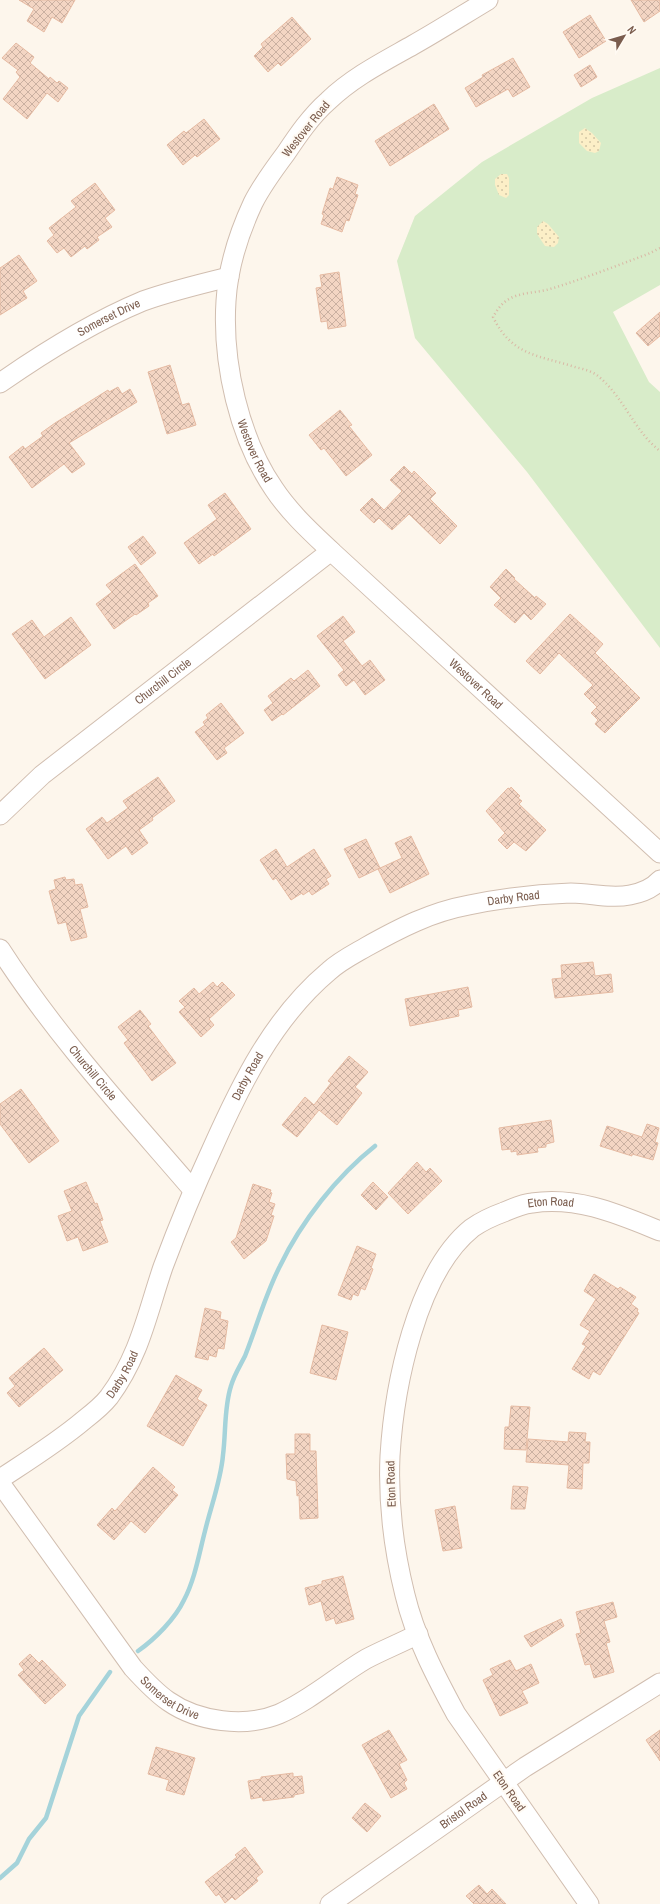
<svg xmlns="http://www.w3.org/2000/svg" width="660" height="1904" viewBox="0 0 660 1904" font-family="'Archivo Narrow',sans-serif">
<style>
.grass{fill:#d8ecc9}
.sand{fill:url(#sand-dots)}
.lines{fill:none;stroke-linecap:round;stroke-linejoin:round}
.stream{stroke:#a5d3da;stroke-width:4.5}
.building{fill:url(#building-cross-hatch);stroke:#e6bba3}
.street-casing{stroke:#d1beb0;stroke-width:21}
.path{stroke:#d9b8a5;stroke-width:2.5;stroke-dasharray:1 3;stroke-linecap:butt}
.street{stroke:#fff;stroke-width:19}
.labels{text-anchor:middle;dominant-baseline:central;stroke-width:4;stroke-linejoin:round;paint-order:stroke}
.street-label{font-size:12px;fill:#7a5c4d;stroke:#fffaf3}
</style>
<defs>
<pattern id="sand-dots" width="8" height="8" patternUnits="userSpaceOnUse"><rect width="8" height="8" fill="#fcefc7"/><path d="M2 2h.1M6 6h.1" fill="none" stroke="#d1c5a4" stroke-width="1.8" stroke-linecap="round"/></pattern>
<pattern id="building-cross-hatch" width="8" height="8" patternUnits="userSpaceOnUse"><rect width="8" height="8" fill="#f3d5c3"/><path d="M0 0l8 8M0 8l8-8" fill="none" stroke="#cab0a1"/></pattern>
</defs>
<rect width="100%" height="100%" fill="#fdf6ec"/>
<path class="grass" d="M660,68V285L613,312L649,382L660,392V648L527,472L415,338L397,261L415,216L482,162L592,98Z"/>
<path class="sand" d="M585,128L592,133L601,143L599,151L595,153L587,151L579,143V132Z
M501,174H507L509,178V195L506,198L499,195L495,185V179Z
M543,221L548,224L559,237L558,243L554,247L545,246L537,234V227Z"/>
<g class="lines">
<path class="stream" d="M138,1651C155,1639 175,1619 184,1600C195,1579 199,1554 205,1531C211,1506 221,1480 223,1455C226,1432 224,1407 231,1386C234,1375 240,1366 245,1356C257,1326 265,1295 280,1266C301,1222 337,1176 375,1146
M0,1878L17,1863L29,1839L46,1818L79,1716L110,1672"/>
</g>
<path class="building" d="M19,0H75L62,23L52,17L44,32L27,21L34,9Z
M631,0H660V11L644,22Z
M590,15L606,41L579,58L563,32Z
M292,17L311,39L281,66L278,63L268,72L254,56L263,47L261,44Z
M16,43L34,57L30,63L49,79L50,77L57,83L59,81L68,88L58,102L47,93L27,119L3,99L20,77L16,72L18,70L2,58Z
M513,58L530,87L513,97L508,89L476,107L465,88L483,77L482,75Z
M590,65L597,77L581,87L574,75Z
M434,104L449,129L390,166L375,141Z
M204,119L220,139L197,157L195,155L183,165L167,145L184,131L186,133Z
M337,177L358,185L355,194L358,195L349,221L346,220L342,232L321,224L324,215L322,214L330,188L333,189Z
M95,183L115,210L105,218L112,227L97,237L99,240L87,249L85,246L71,257L64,248L57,253L47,241L54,235L49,228L76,207L71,201Z
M19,255L37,281L23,291L27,298L0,315V268Z
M339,272L346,326L328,329L327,321L321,322L316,288L322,287L320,275Z
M660,312V336L648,346L636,333Z
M170,365L182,405L189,403L196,425L167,434L148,372Z
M118,387L122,394L130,389L137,402L69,443L85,464L72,473L64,464L32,488L9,457L23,446L25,449L43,436L41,433L55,423L108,390L109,392Z
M340,410L352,425L349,426L372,455L346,476L324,448L321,450L309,435Z
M404,466L412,474L414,471L436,493L430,499L457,526L440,544L409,514L392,530L379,518L374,523L360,510L372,498L384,510L402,491L390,480Z
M225,493L251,529L214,556L213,554L199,564L184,543L217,519L208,505Z
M143,536L156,553L141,565L128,547Z
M135,564L158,596L148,603L149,606L136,615L135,614L114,629L96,604L112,592L106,585Z
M506,569L515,578L514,579L535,598L536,596L546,604L531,620L524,613L515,623L494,605L501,598L490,587Z
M570,614L603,644L595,653L640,698L605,733L595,724L598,720L591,713L597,707L584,694L593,685L559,653L540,674L526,661Z
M343,616L355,632L343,641L362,666L370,660L385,680L365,695L354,680L346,686L338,675L344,670L317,636Z
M71,617L91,645L45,679L12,634L32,620L44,637Z
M308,670L320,686L283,715L282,714L272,721L264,710L273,703L268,696L291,678L294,681Z
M221,703L244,733L224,748L227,753L217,760L195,732L205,725L203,722L208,718L206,715Z
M158,777L175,801L152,818L153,820L139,830L148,843L132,855L126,846L108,859L86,829L102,817L107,823L128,808L123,801Z
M511,787L520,796L518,798L522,801L519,804L546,830L526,851L514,842L507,849L498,840L505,833L486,811L508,788L510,789Z
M411,836L429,874L390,893L378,869L402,858L395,843Z
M366,839L380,868L359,878L344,849Z
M276,849L287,867L314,849L331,876L326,879L329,884L312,895L309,891L303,895L302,893L291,900L276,878L273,880L260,860Z
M65,877L66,880L74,879L75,885L82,884L88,907L80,909L87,937L71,941L66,922L58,924L49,891L56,889L54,880Z
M593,962L595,976L611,974L613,992L555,998L552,979L562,978L561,965Z
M213,982L217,987L222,982L235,995L209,1019L214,1025L201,1037L179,1012L185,1007L179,1001L194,988L199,994Z
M468,987L472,1007L458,1010L459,1016L410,1026L405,999Z
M140,1010L151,1024L148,1026L176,1063L152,1081L124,1043L128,1040L118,1027Z
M349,1056L368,1072L355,1087L362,1093L337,1125L319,1110L297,1137L282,1125L305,1097L314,1105L331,1083L328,1081Z
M21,1089L59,1141L29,1163L0,1124V1104Z
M551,1120L554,1142L546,1144V1147L537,1148L538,1152L517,1155V1151L511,1152V1149L502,1150L499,1128Z
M647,1124L659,1128L655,1142L658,1143L653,1160L632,1154V1156L600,1146L607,1126L642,1137Z
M417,1162L426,1172L430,1168L442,1181L408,1214L388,1193Z
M86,1182L95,1204L97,1203L103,1220L100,1221L108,1242L83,1251L78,1237L67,1241L58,1216L72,1211L64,1191Z
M373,1182L388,1197L376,1210L361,1195Z
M253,1184L271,1190L270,1192L272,1193L269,1202L275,1204L271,1215L274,1216L266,1241L244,1259L231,1242L236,1238Z
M357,1246L376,1254L371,1268L373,1269L365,1290L361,1288L358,1296L353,1294L351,1300L338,1295Z
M594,1274L618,1289L620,1287L636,1297L631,1304L638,1309L637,1312L639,1313L600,1375L593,1371L589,1379L572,1369L586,1346L582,1344L590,1331L580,1325L596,1299L584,1291Z
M205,1308L221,1312L220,1319L228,1321L224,1349L218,1348L216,1357L209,1355L208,1360L195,1357Z
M322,1325L348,1332L336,1380L310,1373Z
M44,1348L63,1370L19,1407L7,1393L15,1386L9,1378Z
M176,1375L202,1390L197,1399L207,1405L183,1446L147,1426Z
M511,1406L530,1407L526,1450L504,1449L505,1427H509Z
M569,1432L586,1433L585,1442H590L589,1463H583L582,1489L567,1488L569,1465L526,1462L528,1439L568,1442Z
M295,1434H310V1451H316L318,1518L300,1519L299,1495L297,1496L296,1481L287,1479L286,1454H295Z
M153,1467L175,1487L172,1490L178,1495L145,1533L131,1521L114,1540L97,1525L112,1508L115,1511Z
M513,1486L528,1487L525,1509H511Z
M455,1506L462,1548L443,1551L435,1510Z
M343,1576L354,1619L336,1624L334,1618L326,1621L321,1601L309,1605L305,1588L322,1584V1581Z
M613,1602L617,1617L604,1621L610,1642L606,1643L614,1672L594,1678L590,1664L585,1665L576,1634L581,1633L576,1612Z
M561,1619L564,1626L531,1647L524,1636Z
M30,1654L39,1663L42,1660L66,1685L45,1704L18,1675L24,1670L19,1664Z
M510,1660L516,1671L531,1664L539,1683L522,1691L528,1703L500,1716L483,1680L493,1675L490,1669Z
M389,1730L407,1760L399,1764L407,1780L404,1783L407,1789L391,1798L362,1745Z
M660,1730V1761L646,1740Z
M156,1747L195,1758L184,1795L166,1790L169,1780L148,1774Z
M293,1773V1777L302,1776L304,1793L294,1795V1797L263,1801L262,1797L251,1799L248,1781L261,1779V1777Z
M365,1803L381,1816L367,1832L352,1818Z
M245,1847L263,1872L256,1878L258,1881L235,1900L232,1897L225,1903L219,1894L216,1896L205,1882L237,1857L235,1855Z
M479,1885L487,1894L492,1889L506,1904H474L466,1896Z"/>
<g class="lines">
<g class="street-casing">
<g id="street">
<path id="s1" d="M488,0C463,15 438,31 413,45C383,62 353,77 328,101C311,116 298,135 286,153C274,169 262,185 253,203C239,233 228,268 226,301C222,363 239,438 274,489C290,513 311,532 331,551L660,853"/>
<path id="s2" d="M0,383C43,353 95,321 143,301C171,291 200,284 229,277"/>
<path id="s3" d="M0,815L42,775L331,551"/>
<path id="s4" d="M0,949C56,1036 126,1112 193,1190"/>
<path id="s5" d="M0,1479C29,1460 58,1442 84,1420C93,1413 102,1406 109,1397C140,1355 147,1314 163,1267C178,1227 194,1188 212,1149C241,1084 273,1018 329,971C340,961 354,954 366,947C400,928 431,912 469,905C503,898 538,894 571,893C591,893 610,899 630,895C641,893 652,889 660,880"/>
<path id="s6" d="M0,1483L133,1668C144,1680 155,1692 168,1701C198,1722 245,1728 279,1714C311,1700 337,1676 366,1659C383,1650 401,1643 418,1634"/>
<path id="s7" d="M330,1904L525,1767L660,1683"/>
<path id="s8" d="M589,1904L456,1714C436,1677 415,1637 405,1595C394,1551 388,1502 390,1456C394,1388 416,1273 472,1228C482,1221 493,1216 504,1212C513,1208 522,1204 532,1203C577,1196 618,1214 660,1231"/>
</g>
</g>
<path class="path" d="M660,248L648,254C616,266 583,279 550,289C537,293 521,292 509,299C502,303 497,310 493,317C512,356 538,355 575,367C583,369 592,371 598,376C624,397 634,431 660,451"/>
<use href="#street" class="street"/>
</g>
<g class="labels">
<g class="street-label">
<text transform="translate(306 129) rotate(-51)">Westover Road</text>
<text stroke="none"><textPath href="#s2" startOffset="127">Somerset Drive</textPath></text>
<text stroke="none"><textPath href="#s1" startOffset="573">Westover Road</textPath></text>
<text stroke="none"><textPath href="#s3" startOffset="211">Churchill Circle</textPath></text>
<text stroke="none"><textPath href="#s1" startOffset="897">Westover Road</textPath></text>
<text stroke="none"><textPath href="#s5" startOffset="822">Darby Road</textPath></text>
<text stroke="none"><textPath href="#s4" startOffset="155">Churchill Circle</textPath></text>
<text stroke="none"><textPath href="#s5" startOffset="487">Darby Road</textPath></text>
<text stroke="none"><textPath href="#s8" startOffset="834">Eton Road</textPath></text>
<text stroke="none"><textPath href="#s5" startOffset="163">Darby Road</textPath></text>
<text transform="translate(391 1484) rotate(-92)">Eton Road</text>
<text stroke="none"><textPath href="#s6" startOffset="276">Somerset Drive</textPath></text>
<text transform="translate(509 1791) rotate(55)">Eton Road</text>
<text stroke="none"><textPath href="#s7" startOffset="163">Bristol Road</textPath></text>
</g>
</g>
<g transform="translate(624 36) rotate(52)" stroke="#fffaf3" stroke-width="3" paint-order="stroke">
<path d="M0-3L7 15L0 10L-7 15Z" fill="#7a5c4d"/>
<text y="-6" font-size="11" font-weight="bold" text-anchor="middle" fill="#7a5c4d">N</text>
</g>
</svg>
